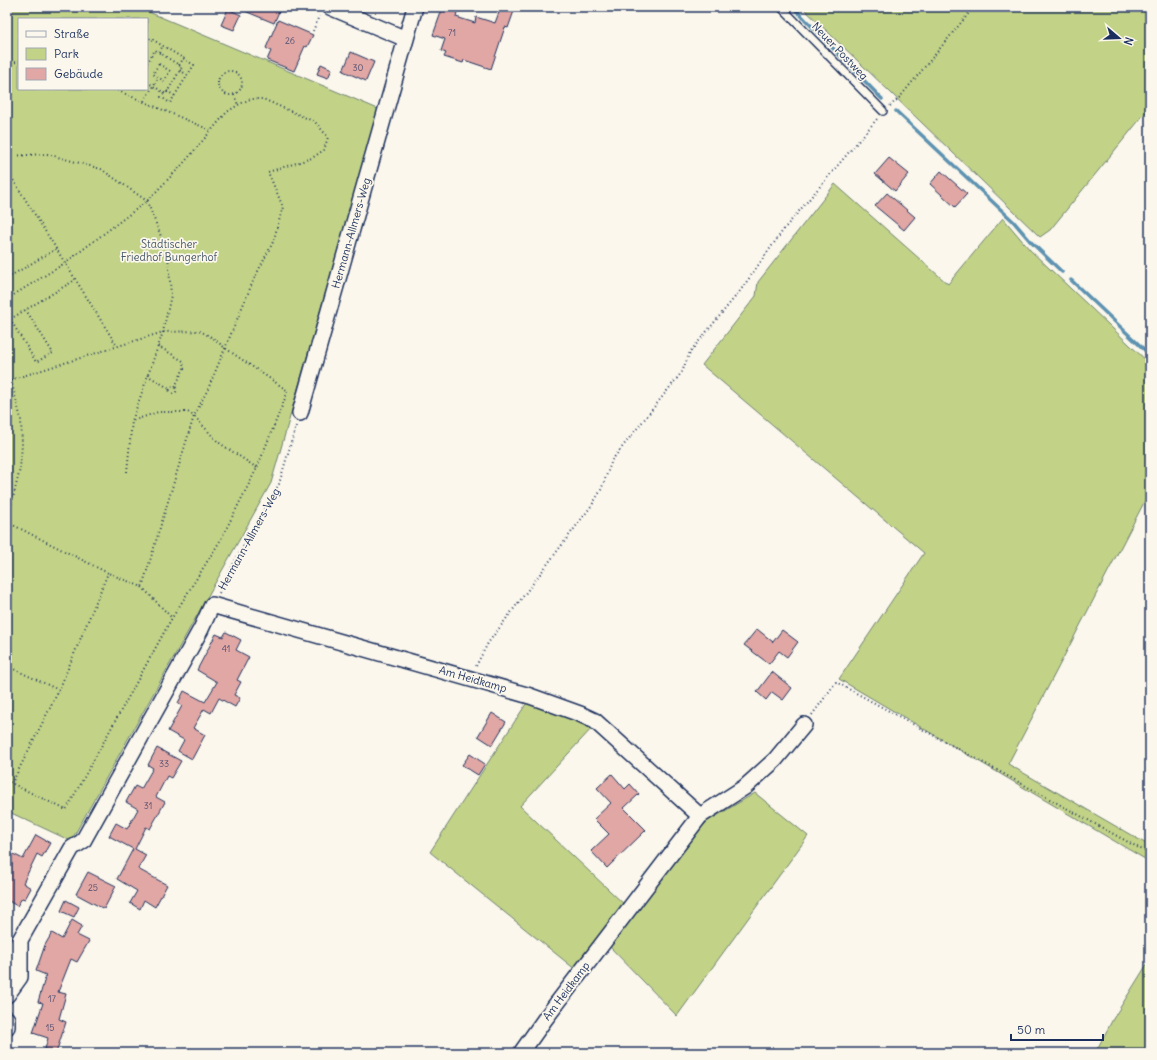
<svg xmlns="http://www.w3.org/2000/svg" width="1157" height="1060" viewBox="0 0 1157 1060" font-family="Delius,sans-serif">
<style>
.green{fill:#c2d387;stroke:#6e8172;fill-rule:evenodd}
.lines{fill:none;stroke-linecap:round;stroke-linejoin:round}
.stream{stroke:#5d92b1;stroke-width:3.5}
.building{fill:#e1a7a4;stroke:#1b2f5e}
.service-casing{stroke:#1b2f5e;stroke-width:10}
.minor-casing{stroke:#1b2f5e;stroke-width:18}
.path{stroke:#1b2f5e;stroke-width:2;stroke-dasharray:1 3;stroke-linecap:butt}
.service{stroke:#fbf7ec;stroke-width:7}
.minor{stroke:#fbf7ec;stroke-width:15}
.labels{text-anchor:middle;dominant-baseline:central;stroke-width:3.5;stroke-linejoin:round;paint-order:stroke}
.number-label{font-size:9px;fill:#4c4d70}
.street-label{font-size:11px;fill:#1b2f5e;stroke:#fbf7ec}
.park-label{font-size:11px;fill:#455868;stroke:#fbf7ec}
</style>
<rect width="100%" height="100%" fill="#fbf7ec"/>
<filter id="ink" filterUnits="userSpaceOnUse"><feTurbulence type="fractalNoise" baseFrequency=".025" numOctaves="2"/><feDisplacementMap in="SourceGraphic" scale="8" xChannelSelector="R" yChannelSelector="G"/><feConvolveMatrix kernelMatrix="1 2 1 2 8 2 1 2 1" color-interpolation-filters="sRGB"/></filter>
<g filter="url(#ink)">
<path class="green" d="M7,7H137L378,109L271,483L71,841L7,811ZM19,19H147V89H19Z
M802,7H1150V107L1050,230L1040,237Z
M835,184L948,284L1003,218L1030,250L1150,364V491L1008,764L1150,846V862L839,679L924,553L702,365L756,296L758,282Z
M528,701L592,728L520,806L626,906L576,970L430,852Z
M755,793L808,836L677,1016L609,946L693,836L708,821Z
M1150,955V1053H1095L1113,1019L1149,961Z"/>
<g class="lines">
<path class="stream" d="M793,7L882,99
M896,111L1013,221L1031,242L1062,272
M1071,280L1150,355"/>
</g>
<path class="building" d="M235,7H281L274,23Z
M443,7H458L456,17L475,23L476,17L495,23L501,7L514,11L508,28L505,27L491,69L464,60L463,63L444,57L446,53L441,51L445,39L433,35Z
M228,9L241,15L234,30L221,25Z
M278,20L313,35L307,47L305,46L294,71L267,60L271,51L266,48Z
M351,52L374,62L366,81L343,71Z
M321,64L332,69L328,78L317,74Z
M889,158L909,174L895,191L875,174Z
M941,171L967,194L955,207L930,184Z
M887,193L915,217L904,230L875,206Z
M757,629L773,642L782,630L798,642L787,657L779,651L769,664L744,645Z
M226,632L241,640L236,650L249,657L237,680L241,682L234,695L240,698L235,707L219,698L211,713L204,709L193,728L205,735L192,759L178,751L184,740L168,731L182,706L178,703L184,691L205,702L217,682L197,670L216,634L223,637Z
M772,672L792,688L783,700L772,692L766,700L757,692Z
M492,713L506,722L492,745L478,736Z
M157,748L181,761L171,778L167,776L156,797L165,802L150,829L146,827L135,849L146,855L138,869L167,885L155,907L144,900L140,909L130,903L137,891L117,879L133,849L109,836L116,823L127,829L138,809L126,802L135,786L141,789L153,768L148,765Z
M470,754L485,764L478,775L462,765Z
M612,774L625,789L630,784L639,794L624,808L646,830L607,868L591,851L609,834L594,819L611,803L597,788Z
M36,835L50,843L42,857L37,854L23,883L31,888L25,899L22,898L17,906L7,900V851L23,859Z
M88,872L116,886L104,909L76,894Z
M66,900L79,907L74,917L61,911Z
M72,920L82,926L77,935L89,941L77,962L71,959L58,992L66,994L59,1019L66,1022L56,1053H44L48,1038L33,1033L43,1003L38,1002L46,975L36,971L45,945L52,933L62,939Z"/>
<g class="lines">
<g class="service-casing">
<path id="service" d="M781,7L883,111"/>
</g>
<g class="minor-casing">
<path id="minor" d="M330,7L406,39
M300,413L415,7
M700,816L745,787L775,760L804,725
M7,963L72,848L83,841L201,629L212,605L530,696L580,714L595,721L700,816L545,1019L521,1053
M7,995L20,977V941
M7,1019V1027"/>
</g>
<path class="path" d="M1143,7L1150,9
M243,12L245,7
M313,31L319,16
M147,42L150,38L194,65L170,103L161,97L164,93
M159,52L163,46
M7,63L19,62
M147,63L155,50L182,67L166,94L147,82
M159,64L170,71L164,81L153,74Z
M179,65L184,58
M180,70L187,75
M218 83a12 12 0 1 1 24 0a12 12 0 1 1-24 0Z
M114,89L210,130
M167,91L175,96
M234,95L238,105
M144,101L158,78
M890,106L900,97L974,7
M7,156L47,154L101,169L147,201L168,254L171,295L163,332L132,421L158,412H188L194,416L218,442L257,468
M7,170L117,346
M7,278L56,249
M7,299L65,263L147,201L182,165L227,112L238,105L250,99H263L315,122L328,137L324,150L312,158L268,172L283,207L273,242L254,279L208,389L194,416L142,587L108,573
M10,319L36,362L53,353L26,310
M7,321L75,280
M158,346L183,361L184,368L175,387
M7,374L11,380L21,419L22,445L20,469L7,523
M147,375L170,389
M7,381L163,332L200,331L213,338L225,348L288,391L257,468L220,541L172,618L66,810L7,781
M169.5 390a3.5 3.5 0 1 1 7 0a3.5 3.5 0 1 1-7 0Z
M127,472L132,421
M7,522L108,573L59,690L12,783
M142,587L172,618
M219,593L234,563L279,484L296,426
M7,666L59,690
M476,666L488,643L592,505L601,490L612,460L682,372L690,352L740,291L784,229L877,119
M812,715L836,682L1150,854"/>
<use href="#service" class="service"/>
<use href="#minor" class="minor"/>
</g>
</g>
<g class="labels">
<g class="number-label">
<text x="452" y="32">71</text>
<text x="290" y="40">26</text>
<text x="358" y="67">30</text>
<text x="226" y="648">41</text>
<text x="164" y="763">33</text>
<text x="148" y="805">31</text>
<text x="93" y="887">25</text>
<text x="52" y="998">17</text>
<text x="50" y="1027">15</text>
</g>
<g class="street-label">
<text transform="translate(840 51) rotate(46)">Neuer Postweg</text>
<text transform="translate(351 233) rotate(-74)">Hermann-Allmers-Weg</text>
<text transform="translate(249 539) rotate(-61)">Hermann-Allmers-Weg</text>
<text transform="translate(473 679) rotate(16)">Am Heidkamp</text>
<text transform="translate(566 991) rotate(-53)">Am Heidkamp</text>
</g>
<g class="park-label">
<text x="169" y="244">Städtischer<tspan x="169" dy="13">Friedhof Bungerhof</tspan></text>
</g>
</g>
<rect width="1157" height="1060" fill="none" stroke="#fbf7ec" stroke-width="24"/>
<rect x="12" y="12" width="1133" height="1036" fill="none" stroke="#1b2f5e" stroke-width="1.5" filter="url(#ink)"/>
<rect x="18" y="18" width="130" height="72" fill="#fbf7ec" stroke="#a1a7b3"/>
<rect x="26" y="31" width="20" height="6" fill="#fbf7ec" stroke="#a1a7b3"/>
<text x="54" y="38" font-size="12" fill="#1b2f5e">Straße</text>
<rect x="26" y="48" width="20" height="12" fill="#c2d387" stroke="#a1a7b3"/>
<text x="54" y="58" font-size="12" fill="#1b2f5e">Park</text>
<rect x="26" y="68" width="20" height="12" fill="#e1a7a4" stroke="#a1a7b3"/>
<text x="54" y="78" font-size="12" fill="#1b2f5e">Gebäude</text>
<g transform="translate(1119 38) rotate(109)" stroke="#fbf7ec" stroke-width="3" paint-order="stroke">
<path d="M0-3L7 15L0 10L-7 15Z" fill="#1b2f5e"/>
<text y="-6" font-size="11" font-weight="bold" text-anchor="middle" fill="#1b2f5e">N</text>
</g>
<path d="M1011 1034v6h92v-6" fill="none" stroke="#1b2f5e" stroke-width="2"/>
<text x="1017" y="1034" font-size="12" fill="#1b2f5e" stroke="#fbf7ec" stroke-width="3" paint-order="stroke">50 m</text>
</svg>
